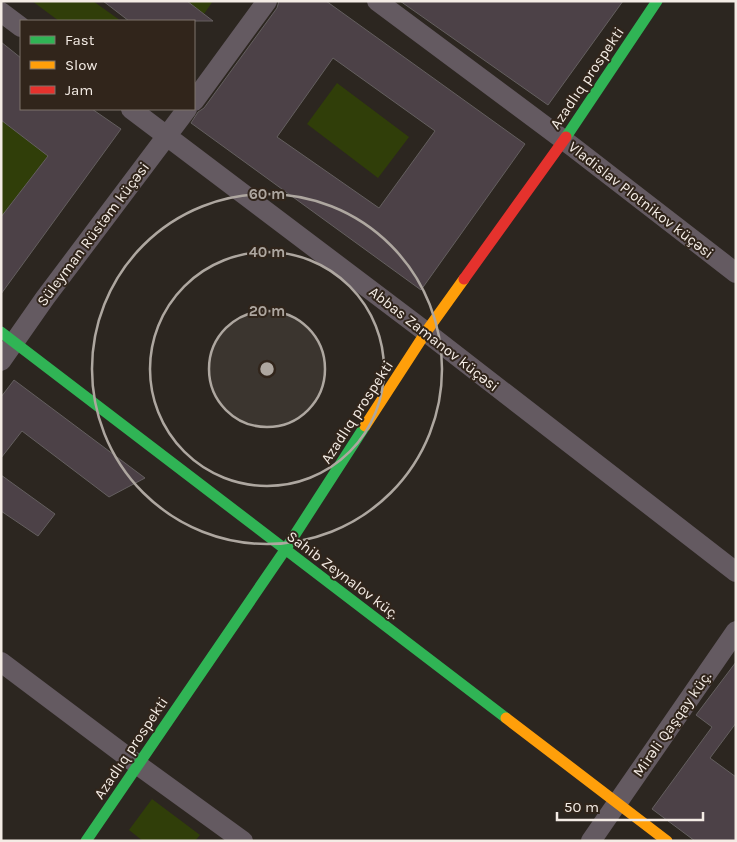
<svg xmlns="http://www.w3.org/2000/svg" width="737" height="842" viewBox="0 0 737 842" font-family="Karla,sans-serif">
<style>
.green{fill:#303e09}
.building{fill:#4c4147;stroke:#645f5f;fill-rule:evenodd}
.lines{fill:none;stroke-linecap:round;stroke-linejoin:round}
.street{stroke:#645a61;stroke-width:20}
.fast{stroke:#30b455;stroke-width:11}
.slow{stroke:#ff9f0a;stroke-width:11}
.jam{stroke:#e5322d;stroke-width:11}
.ring{fill:none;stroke:#aea7a0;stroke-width:2.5}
.labels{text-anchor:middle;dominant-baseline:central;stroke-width:4;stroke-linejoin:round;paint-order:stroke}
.street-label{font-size:15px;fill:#f4ece5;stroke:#31251b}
.centre{fill:#aea7a0;stroke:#31251b;stroke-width:2.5}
.ring-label{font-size:15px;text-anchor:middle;font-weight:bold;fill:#aea7a0;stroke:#31251b;stroke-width:4;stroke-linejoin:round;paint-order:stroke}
</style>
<rect width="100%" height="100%" fill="#2c2620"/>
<path class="green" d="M32,1H93L121,21H59Z
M190,1H213L204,14L189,3Z
M337,83L409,137L378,178L307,124Z
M1,120L48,156L1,217Z
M152,799L200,835L195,841H143L129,830Z"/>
<path class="building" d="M103,1H187L213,21H129Z
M279,1H326L525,144L421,290L191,123L198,112L204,108L277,8ZM333,58L435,131L379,208L277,137Z
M400,1H623L548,105Z
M1,42L21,58V109H92L121,129L1,294V217L48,156L1,120Z
M14,380L145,478L109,497L22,431L1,458V397Z
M1,475L55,514L38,536L1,511Z
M736,662V723L710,758L736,777V841H695L652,809L712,727L696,715Z"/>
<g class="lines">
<path class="street" d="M377,1L573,147L736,273
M1,12L21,27
M194,101L267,1
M131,109L426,332L736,572
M1,361L45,298L187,109
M1,662L138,765L243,841
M591,841L736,631"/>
<path class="fast" d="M566,137L657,1
M1,332L506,718
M86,841L285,550L365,426"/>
<path class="slow" d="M365,426L426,332L464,279
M506,718L667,841"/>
<path class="jam" d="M464,279L566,137"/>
</g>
<circle cx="267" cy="369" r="58" fill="#aea7a0" fill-opacity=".12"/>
<g class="ring">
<circle cx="267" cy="369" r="58"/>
<circle cx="267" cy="369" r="117"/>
<circle cx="267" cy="369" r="175"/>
</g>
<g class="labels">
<g class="street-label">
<text transform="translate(587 78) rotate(-56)">Azadlıq prospekti</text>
<text transform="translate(641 200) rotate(38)">Vladislav Plotnikov küçəsi</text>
<text transform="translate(93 234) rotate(-53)">Süleyman Rüstəm küçəsi</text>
<text transform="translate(434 339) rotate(38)">Abbas Zamanov küçəsi</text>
<text transform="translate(357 412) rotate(-57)">Azadlıq prospekti</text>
<text transform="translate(343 575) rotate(37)">Sahib Zeynalov küç.</text>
<text transform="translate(672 724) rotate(-55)">Mirəli Qaşqay küç.</text>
<text transform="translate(131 748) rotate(-56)">Azadlıq prospekti</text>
</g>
</g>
<circle cx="267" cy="369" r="8" class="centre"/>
<g class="ring-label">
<text x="267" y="199">60 m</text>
<text x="267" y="257">40 m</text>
<text x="267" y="316">20 m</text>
</g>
<rect width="737" height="842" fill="none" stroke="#f4ece5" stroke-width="5"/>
<rect x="20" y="20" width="175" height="90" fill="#31251b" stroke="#7f756c"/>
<rect x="30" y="36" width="25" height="8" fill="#30b455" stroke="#7f756c"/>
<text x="65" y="45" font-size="15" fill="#f4ece5">Fast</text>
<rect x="30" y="61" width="25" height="8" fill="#ff9f0a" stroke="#7f756c"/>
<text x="65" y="70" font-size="15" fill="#f4ece5">Slow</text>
<rect x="30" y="86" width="25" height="8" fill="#e5322d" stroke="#7f756c"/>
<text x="65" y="95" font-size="15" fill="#f4ece5">Jam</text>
<path d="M557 812v8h146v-8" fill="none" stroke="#f4ece5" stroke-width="2.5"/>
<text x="564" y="812" font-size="15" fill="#f4ece5" stroke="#31251b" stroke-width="4" paint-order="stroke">50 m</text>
</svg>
